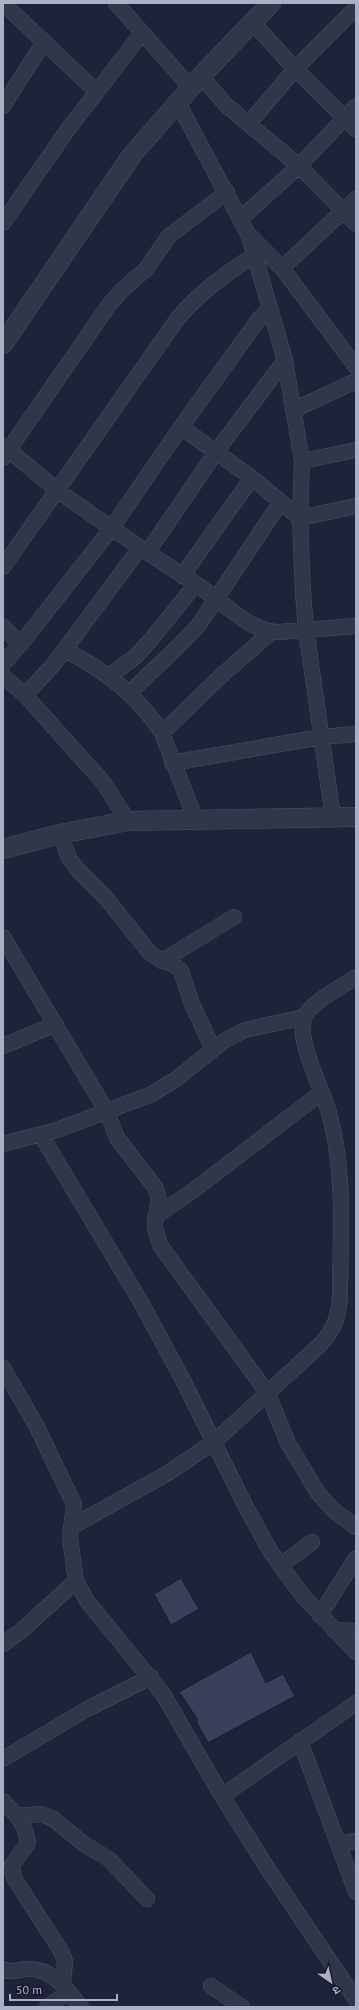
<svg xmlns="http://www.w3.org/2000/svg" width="359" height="2010" viewBox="0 0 359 2010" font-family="'PT Sans','Noto Sans Devanagari',sans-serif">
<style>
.building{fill:#3a4059;stroke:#1a1d30}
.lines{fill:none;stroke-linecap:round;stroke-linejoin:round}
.minor-casing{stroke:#4d5064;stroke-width:16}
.tertiary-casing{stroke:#4d5064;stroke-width:20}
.minor{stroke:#323649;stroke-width:15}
.tertiary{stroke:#323649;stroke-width:19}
</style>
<rect width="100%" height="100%" fill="#1f2339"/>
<path class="building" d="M181,1578L199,1609L171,1625L154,1594Z
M251,1652L266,1683L283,1674L295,1696L208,1743L196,1721L198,1720L179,1692Z"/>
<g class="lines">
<g class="minor-casing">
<path id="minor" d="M3,3L97,92
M116,3L191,88
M252,22L295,69L356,129
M201,76L226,105L299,166L356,224
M178,103L249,236L285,360L302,461L300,518L303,592L306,630L333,817
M3,106L44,42
M249,123L295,69L356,8
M240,219L299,166L356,106
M3,223L66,132L142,33
M250,236L282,268L356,367
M282,268L356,199
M293,410L356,381
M181,427L252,478L300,518L356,506
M3,446C22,460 39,476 57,490C103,523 149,554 196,584C219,599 251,633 279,632L356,626
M3,458L109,305L121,291L146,269L169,236L227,192
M302,461L356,450
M147,553L216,452L285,360
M3,567L178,318C200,292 226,274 254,255
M182,576L252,478
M3,626L20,645L3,664
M20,645L111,529L181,427L259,319L270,308
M65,650C103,669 139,697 162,733
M3,676L25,695L103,782L128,821
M108,677L135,657L149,642L196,584
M129,694C152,669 179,649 200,623L280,503
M25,695L54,664L140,548
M172,763L321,737L356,734
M195,818L162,733L222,675L270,633
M60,834L69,858L78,870L106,898L149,952L162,961L173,964L181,971L192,1004L213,1049
M3,937L107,1112L117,1138L155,1187C163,1204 155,1207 155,1224C155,1231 158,1238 160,1245L268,1394L288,1443L318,1493L333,1510L356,1527
M162,961L234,917
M3,1046L56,1024
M41,1135L142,1304L184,1382L245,1505L272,1554L303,1596L356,1652
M3,1144L57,1130L152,1094L176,1079L224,1041L245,1030L304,1017
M156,1216L194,1190L322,1092
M3,1368L36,1425L74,1504L70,1538L76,1581L87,1601L163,1694L222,1796L268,1869L356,2000
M71,1527L168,1473L214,1442L322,1343C335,1327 338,1318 340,1297C340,1237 346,1172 329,1113C323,1090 296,1040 304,1018C309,1003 343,986 356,977
M281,1565L312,1542
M320,1615L356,1558
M334,1630L356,1631
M3,1644L21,1631L76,1581
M300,1741L356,1892
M3,1759L87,1709L151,1677
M222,1796L356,1703
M3,1801C17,1815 25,1822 28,1843L12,1865L14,1878L61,1951L65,1961L63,1985
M18,1816L41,1814L52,1818L84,1844L109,1859L147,1899
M338,1844L356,1841
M3,1969C11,1974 19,1969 27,1969C52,1967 67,1990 81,2007
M211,1986L242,2007
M47,2007L69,1992"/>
</g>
<g class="tertiary-casing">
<path id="tertiary" d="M3,344L132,155L201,76L271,3
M3,849L60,834L128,821L356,817"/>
</g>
<use href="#minor" class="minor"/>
<use href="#tertiary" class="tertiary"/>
</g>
<rect width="359" height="2010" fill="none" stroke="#acb0c6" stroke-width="8"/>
<g transform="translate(331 1982) rotate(146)" stroke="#181b2d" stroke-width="3" paint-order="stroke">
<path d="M0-3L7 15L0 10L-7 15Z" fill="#acb0c6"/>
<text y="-6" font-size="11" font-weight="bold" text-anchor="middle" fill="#acb0c6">उ</text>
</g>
<path d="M10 1994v6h107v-6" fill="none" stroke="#acb0c6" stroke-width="2"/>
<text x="16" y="1994" font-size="12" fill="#acb0c6" stroke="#181b2d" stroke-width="3" paint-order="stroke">50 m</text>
</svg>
